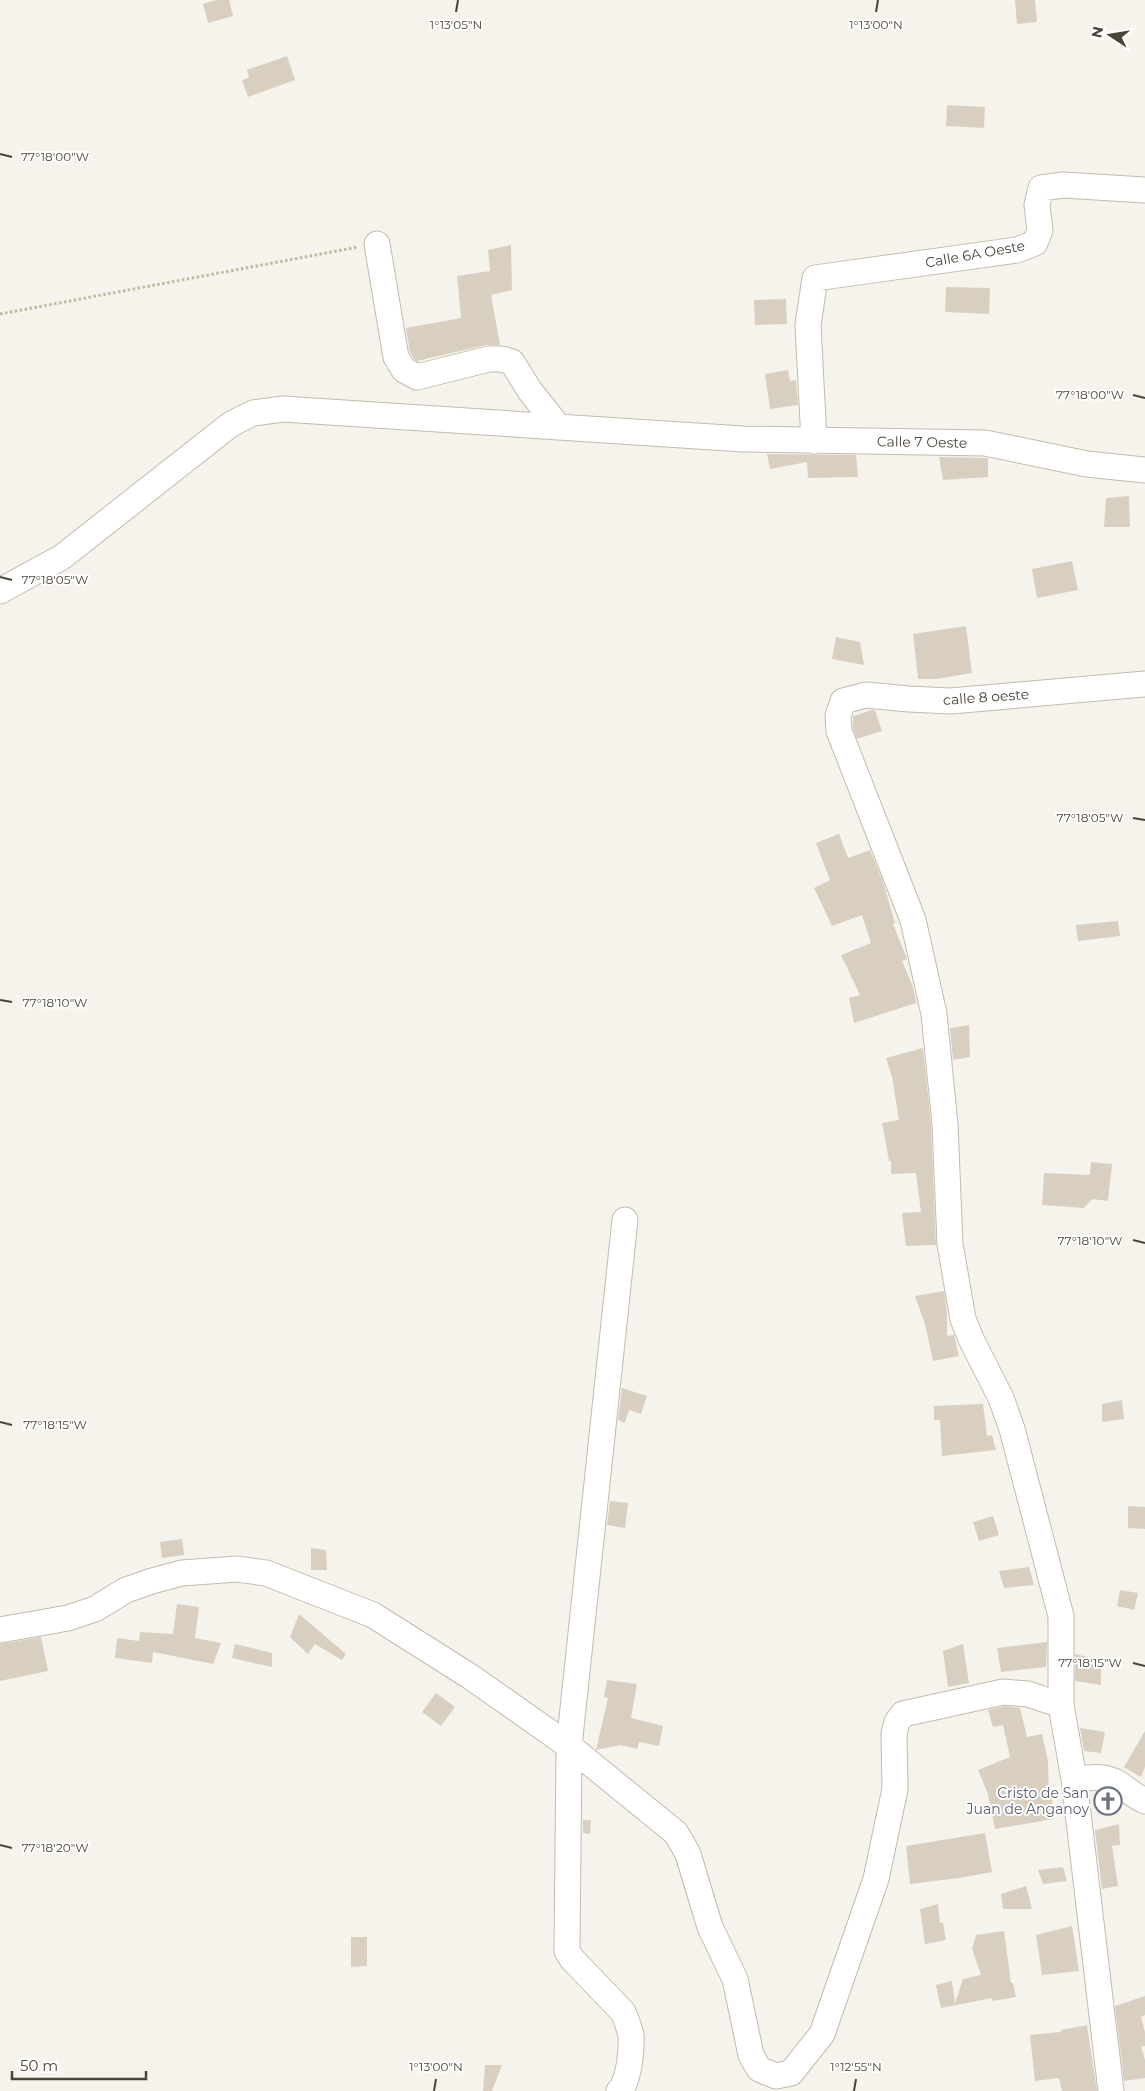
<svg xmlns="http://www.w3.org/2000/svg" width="1145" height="2091" viewBox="0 0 1145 2091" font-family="Montserrat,sans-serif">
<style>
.building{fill:#d8cfc1}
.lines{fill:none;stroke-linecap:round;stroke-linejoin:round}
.minor-casing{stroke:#c2bbae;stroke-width:27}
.path{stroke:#c4b79f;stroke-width:3;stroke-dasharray:2.5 2.5;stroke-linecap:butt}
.minor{stroke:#fff;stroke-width:25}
.ticks{fill:none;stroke:#4b4439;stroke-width:2}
.labels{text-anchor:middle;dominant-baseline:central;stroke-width:4;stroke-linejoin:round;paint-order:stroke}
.street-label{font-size:14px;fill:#4b4439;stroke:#fff}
.worship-label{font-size:14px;fill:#5b616d;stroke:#fff;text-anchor:end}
.ticks-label{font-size:12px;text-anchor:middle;fill:#4b4439;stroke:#fff;stroke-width:4;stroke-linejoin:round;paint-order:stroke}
</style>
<rect width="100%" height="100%" fill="#f6f3ec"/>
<path class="building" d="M216,0H229L233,16L208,23L203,4Z
M1015,0H1035L1037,22L1017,24Z
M287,56L295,80L248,97L242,80L249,78L247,70Z
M947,105L985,107L984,128L946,126Z
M511,245L512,290L491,295L500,345H486L417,361L414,359L410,352L406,328L461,318L457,276L490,271L488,250Z
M946,287L990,288L989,314L945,312Z
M786,299L787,324L755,325L754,300Z
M788,370L790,381L796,380L798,405L770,409L765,374Z
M767,454L856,455L858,477L808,478L807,462L770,469Z
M939,457L988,458V477L943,480Z
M1129,496L1130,527H1104L1106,498Z
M1072,561L1078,590L1037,598L1032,569Z
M966,626L972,673L936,679H918L913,634Z
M836,637L860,642L864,665L832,659Z
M872,710H875L882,731L857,739L853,728V716Z
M839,834L848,858L870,850L883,882L895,923L893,924L907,959L902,961L913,987L916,1001V1003L854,1023L849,998L860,995L841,955L871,943L862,915L832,926L814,888L830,880L816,843Z
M1118,921L1120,936L1078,941L1076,925Z
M969,1025L970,1057L953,1060L950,1028Z
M923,1048L931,1124L936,1245L906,1246L902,1213L921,1212L916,1173L891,1174V1161H889L882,1123L899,1120L892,1077L886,1058Z
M1091,1162L1112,1164L1108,1201L1092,1199L1084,1208L1042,1205L1044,1173L1090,1175Z
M944,1291L947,1312V1336L954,1335L959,1356L933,1361L925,1324L915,1296Z
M622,1388L647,1396L641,1414L629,1410L625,1423L618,1420Z
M1122,1400L1124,1419L1102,1422V1404Z
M983,1404L987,1436L992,1435L996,1450L942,1456L940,1420H934V1406Z
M610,1501L628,1503L625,1528L607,1525Z
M1128,1506L1145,1507V1529L1128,1528Z
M993,1516L999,1535L979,1541L973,1522Z
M182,1539L184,1555L162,1558L160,1542Z
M311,1548L326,1550L327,1570H311Z
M1029,1567L1034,1585L1004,1588L999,1571Z
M1120,1590L1138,1593L1134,1610L1117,1606Z
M177,1604L199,1607L195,1638L221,1643L213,1664L153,1652L152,1663L115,1658L117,1638L139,1641L140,1632L173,1634Z
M299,1614L346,1654L342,1660L315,1644L308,1654L290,1637Z
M41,1637L48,1671L0,1681V1644Z
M1047,1642L1046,1667L1001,1672L997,1648Z
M235,1644L272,1653V1667L232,1658Z
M963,1644L969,1683L948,1687L943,1651Z
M1075,1654L1101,1660V1685L1075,1681Z
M607,1680L637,1684L631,1718L663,1726L659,1746L639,1742L637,1749L620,1745L596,1750L608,1698L604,1697Z
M436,1693L455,1707L441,1726L422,1712Z
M1004,1706L1020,1708L1027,1737L1042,1734L1048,1761L1049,1799H1052L1054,1819L995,1829L988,1794L978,1770L1010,1757L1003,1725L993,1727L988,1710Z
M1080,1728L1105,1732L1101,1753L1084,1751Z
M1145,1731V1767L1141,1777L1124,1767Z
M583,1820H591L590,1834L583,1833Z
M1119,1824L1120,1845L1112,1846L1118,1886L1102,1889L1095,1830Z
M985,1833L992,1872L959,1878L910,1884L906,1846Z
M1063,1867L1067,1881L1043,1884L1038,1870Z
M1026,1886L1032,1909H1003L1001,1894Z
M938,1904L940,1923H943L946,1940L925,1944L920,1909Z
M1072,1926L1079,1971L1042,1975L1036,1935Z
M1004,1931L1011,1983H1013L1016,1997L993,2001L992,1998L941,2008L936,1985L952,1981L955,2003L963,1979L981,1975L972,1949L976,1935Z
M351,1937H367V1966L351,1967Z
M1145,1996V2015L1141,2017L1145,2032V2046L1141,2047L1145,2060V2078L1124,2081L1115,2006Z
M1087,2025L1097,2091H1062L1059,2078L1035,2081L1030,2035L1061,2032V2030Z
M485,2065H502L492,2091H483Z"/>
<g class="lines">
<g class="minor-casing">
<path id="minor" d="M377,244L396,357L404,370L417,377L489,359H502L512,362L530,391L558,426
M814,441L808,325L815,278L1017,250L1035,243L1040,230L1037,205L1041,188L1063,185L1145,190
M0,591L62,557L231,424L253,413L283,409L743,439L985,443L1087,464L1145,470
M0,1630L68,1618L95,1609L126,1590L152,1581L182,1573L237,1569L266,1573L373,1615L471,1677L569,1746L676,1833L688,1854L710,1927L735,1979L751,2055L759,2069L776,2076L791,2073L822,2034L876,1879L895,1789L894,1733L897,1722L903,1714L1003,1692L1028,1694L1061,1705
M1074,1779C1091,1777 1106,1775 1121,1785C1129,1791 1136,1797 1145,1801
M619,2091C629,2083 632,2048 631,2035C629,2027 626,2019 623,2012L572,1959L567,1951L569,1746L625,1220
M1111,2091L1074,1779L1061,1705V1616L1012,1429L1001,1398L971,1339L963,1319L950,1244L945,1124L934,1014L913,920L839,731L838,716L843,701L866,695L909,699L951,701L1145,684"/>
</g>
<path class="path" d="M0,314L358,247"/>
<use href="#minor" class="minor"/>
</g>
<path class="ticks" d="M456,12L458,0M876,12L878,0M0,154L12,157M1133,395L1145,398M0,577L12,580M1133,818L1145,820M0,1000L12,1002M1133,1240L1145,1243M0,1422L12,1425M1133,1663L1145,1666M0,1845L12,1848M434,2091L436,2079M854,2091L856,2079"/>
<defs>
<g id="church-ring" transform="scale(1.4375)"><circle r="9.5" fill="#fff" stroke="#6b7280" stroke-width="1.5"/><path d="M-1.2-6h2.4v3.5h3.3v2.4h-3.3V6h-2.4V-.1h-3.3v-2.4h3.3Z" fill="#6b7280"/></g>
</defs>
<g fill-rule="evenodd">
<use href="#church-ring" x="1108" y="1801"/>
</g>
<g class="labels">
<g class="street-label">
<text transform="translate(975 254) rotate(-10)">Calle 6A Oeste</text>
<text transform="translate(922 442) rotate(1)">Calle 7 Oeste</text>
<text transform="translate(986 697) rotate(-4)">calle 8 oeste</text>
</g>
<g class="worship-label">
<text x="1089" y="1793">Cristo de San<tspan x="1089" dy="16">Juan de Anganoy</tspan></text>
</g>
</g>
<g class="ticks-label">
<text x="456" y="29">1°13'05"N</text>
<text x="876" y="29">1°13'00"N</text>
<text x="55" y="161">77°18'00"W</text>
<text x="1090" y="399">77°18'00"W</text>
<text x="55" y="584">77°18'05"W</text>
<text x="1090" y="822">77°18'05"W</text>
<text x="55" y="1007">77°18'10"W</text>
<text x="1090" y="1245">77°18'10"W</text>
<text x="55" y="1429">77°18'15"W</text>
<text x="1090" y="1667">77°18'15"W</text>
<text x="55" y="1852">77°18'20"W</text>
<text x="436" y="2071">1°13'00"N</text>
<text x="856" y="2071">1°12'55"N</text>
</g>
<g transform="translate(1110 35) rotate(282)" stroke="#ffffff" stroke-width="4" paint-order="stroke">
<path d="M0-4L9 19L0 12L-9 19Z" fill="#4b4439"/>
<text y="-8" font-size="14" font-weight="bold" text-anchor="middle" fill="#4b4439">N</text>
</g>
<path d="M12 2071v8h134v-8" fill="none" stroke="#4b4439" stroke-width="2.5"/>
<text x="20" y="2071" font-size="15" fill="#4b4439" stroke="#ffffff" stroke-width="4" paint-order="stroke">50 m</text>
</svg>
